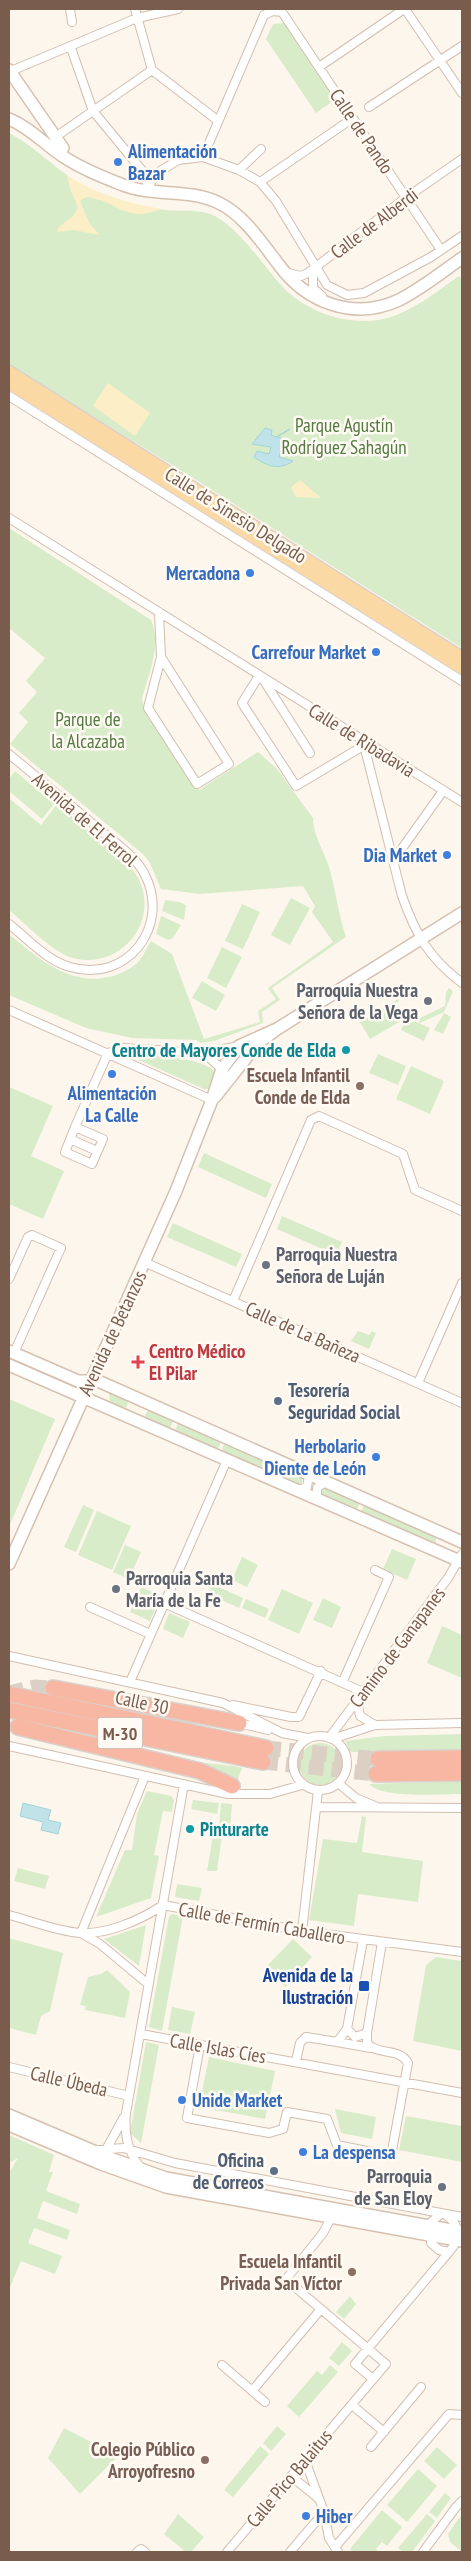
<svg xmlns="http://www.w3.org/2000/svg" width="471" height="2561" viewBox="0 0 471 2561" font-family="'PT Sans Narrow',sans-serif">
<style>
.green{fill:#d8ecc9}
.sand{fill:#fcefc7}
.water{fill:#bfe3e8;stroke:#a5d3da}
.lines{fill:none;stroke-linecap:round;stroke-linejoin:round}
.highway-tunnel{stroke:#dcd0c4;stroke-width:15;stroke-dasharray:15 8;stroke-linecap:butt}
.street-casing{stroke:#d1beb0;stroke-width:10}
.secondary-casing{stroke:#d6c0b0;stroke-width:14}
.primary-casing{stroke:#dad1cd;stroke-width:15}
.highway-casing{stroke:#dad1cd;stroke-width:18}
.street{stroke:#fff;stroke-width:8}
.secondary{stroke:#fff;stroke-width:11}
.primary{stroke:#fbd9a5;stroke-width:12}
.highway{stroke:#f7b7a3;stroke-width:15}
.shop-dot{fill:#3f7fe0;stroke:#fffaf3;stroke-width:2}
.worship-dot{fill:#6b7280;stroke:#fffaf3;stroke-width:2}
.culture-dot{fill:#0f9aa8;stroke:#fffaf3;stroke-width:2}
.education-dot{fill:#8d6e63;stroke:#fffaf3;stroke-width:2}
.health-dot{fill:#e0444e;stroke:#fffaf3;stroke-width:2}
.service-dot{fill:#5c6f8a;stroke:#fffaf3;stroke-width:2}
.transit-dot{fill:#1a4fb4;stroke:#fffaf3;stroke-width:2}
.labels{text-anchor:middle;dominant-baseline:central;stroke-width:5;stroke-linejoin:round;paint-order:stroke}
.shield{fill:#fffaf3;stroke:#a28b7f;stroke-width:1}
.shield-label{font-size:18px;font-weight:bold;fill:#7a5c4d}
.street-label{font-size:19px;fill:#7a5c4d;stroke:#fffaf3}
.shop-label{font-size:19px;font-weight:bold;fill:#366cbe;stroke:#fffaf3;text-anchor:start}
.park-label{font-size:19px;fill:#537a41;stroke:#fffaf3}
.worship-label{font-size:19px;font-weight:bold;fill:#5b616d;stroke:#fffaf3;text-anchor:end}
.culture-label{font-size:19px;font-weight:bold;fill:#0d838f;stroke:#fffaf3;text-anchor:end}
.education-label{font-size:19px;font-weight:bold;fill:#785e54;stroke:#fffaf3;text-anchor:end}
.health-label{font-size:19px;font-weight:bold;fill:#be3a42;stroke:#fffaf3;text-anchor:start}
.service-label{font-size:19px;font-weight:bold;fill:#4e5e75;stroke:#fffaf3;text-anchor:start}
.transit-label{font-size:19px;font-weight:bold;fill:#164399;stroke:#fffaf3;text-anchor:end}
</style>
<rect width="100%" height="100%" fill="#fdf6ec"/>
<path class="green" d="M284,23L336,99L316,113L266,39L273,24Z
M9,133C31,144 47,161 67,175C81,186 98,193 115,198C131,204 149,208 166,210C183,212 199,208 215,216C239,229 262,263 280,284C305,313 354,329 391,317C416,309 437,291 459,276L462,280V648L185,473L9,365Z
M9,528L151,620C162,644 149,674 142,698L143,704L163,738L199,790L258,752L277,769L313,818C313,835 324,851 329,867C336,890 338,914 346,937L272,988L280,1000L262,1012L263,1023L214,1041L200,1043L196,1040L132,1038L86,1028L9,995V934C40,960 72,989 116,975C124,972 133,968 139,961C144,955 147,947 151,941L172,954L204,1039L260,1022L258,1011L276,999L268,988L333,942L312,912L315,906L303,886L200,894L161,889L150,863L144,855L10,744L28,722L19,713L37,692L26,681L45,658L9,628Z
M15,771L54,804L42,819L9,791V779Z
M9,798L41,825L57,804C77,822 125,856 137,876C162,920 121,971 73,958C53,953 26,924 9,910Z
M291,898L310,908L290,945L271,935Z
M165,900L179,902L186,905L184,920L162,911Z
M242,904L260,912L243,949L225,941Z
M161,916L181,925L172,939L168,940L156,934Z
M222,947L242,957L226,988L207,978Z
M202,981L225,995L216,1011L192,998Z
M449,988L453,991L444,1012L420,1023L395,1010L401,1021L370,1039L360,1022L398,999L399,1001L395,1004L397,1007L416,1019L418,1016L420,1018L445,1006L446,992Z
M444,1013L451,1017L443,1034L434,1030Z
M406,1018L430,1028L424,1041L401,1030Z
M378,1054L406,1066L398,1085L369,1073Z
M132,1057C150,1054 203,1057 215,1072L208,1089H204Z
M411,1066L444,1081L430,1114L396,1099Z
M9,1087L53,1106L31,1156L64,1171L43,1219L9,1204Z
M204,1153L272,1184L266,1198L198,1167Z
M282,1216L342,1242L336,1255L277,1229Z
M173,1223L242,1254L236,1267L167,1237Z
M358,1331L369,1335L372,1331L376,1333L369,1349L351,1341Z
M109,1391L128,1401L127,1407L122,1409L110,1403Z
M9,1399L55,1419L9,1527Z
M150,1408L174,1419L169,1431L146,1420L145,1415Z
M179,1421L222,1440L217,1451L174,1433Z
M225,1442L278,1465L273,1476L221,1453Z
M282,1467L302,1476V1485L297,1486L278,1477Z
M325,1487L360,1503L356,1511L322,1496L321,1489Z
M83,1505L94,1510L76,1552L64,1547Z
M364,1505L436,1536V1543L361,1513Z
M97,1511L131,1526L112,1570L78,1555Z
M125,1545L141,1552L129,1579L113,1572Z
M392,1549L416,1559L407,1580L383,1569Z
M242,1557L258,1565L247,1587L232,1580Z
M212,1584L243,1598L239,1608L208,1594Z
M141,1587L161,1596L150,1621L130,1612Z
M282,1589L313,1603L299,1634L268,1620Z
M323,1598L341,1607L332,1628L313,1620Z
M246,1599L269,1609L265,1618L242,1608Z
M169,1613L190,1622L183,1638L163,1629Z
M442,1626L462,1635V1678L427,1663Z
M462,1734V1751L351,1752L345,1741L385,1736Z
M299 1764a21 21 0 1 1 42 0a21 21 0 1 1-42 0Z
M185,1761L235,1766L242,1768L236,1785Z
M462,1781V1794C441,1794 382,1799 369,1784Z
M147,1791L171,1796L174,1800L172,1812L163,1811L154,1855L159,1856L151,1898L96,1917L125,1850H132L137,1814Z
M193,1800L219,1803L217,1814L191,1809Z
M221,1803L232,1804L230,1828L219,1827Z
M362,1816L366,1817L362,1852L423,1861L418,1902L358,1894L354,1926L309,1920L323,1839L357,1843Z
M222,1835L217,1871H207L213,1836Z
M18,1868L49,1876L45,1889L14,1881Z
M177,1884L202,1888L199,1901L175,1897Z
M172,1914L183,1916L162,2031L149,2027L169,1916Z
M146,1925L139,1966L104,1939Z
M9,1938L63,1953L50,2011L41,2016L36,2035L9,2028Z
M293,1939L312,1957L285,1987L265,1968Z
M436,1957L462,1961V2051L413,2041L426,1965Z
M107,1970L130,1992L125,2018L85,2010L86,2006L80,2005L88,1977L101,1974Z
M172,2007L195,2012L190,2034L168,2030Z
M146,2042L159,2045L141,2143L130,2133Z
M209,2057L275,2071L265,2119L199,2107Z
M335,2109L376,2117L372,2139L341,2133Z
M406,2116L462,2126V2162L399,2150Z
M9,2135L54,2155L49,2172H53L46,2191L80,2204L77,2214L43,2201L37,2218L70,2230L67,2240L34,2228L28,2243L62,2256L55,2274L21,2261L9,2290V2173L18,2158L9,2163Z
M350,2296L356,2304L344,2319L336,2312Z
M342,2342L352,2351L339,2366L329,2358Z
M330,2365L338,2372L299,2417L287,2406L317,2371L322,2375Z
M277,2426L286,2434L271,2451L263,2443Z
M64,2428L118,2456L80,2494L48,2458Z
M260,2446L269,2454L233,2497L224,2490Z
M437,2447L457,2465L444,2479L424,2461Z
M418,2469L437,2486L407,2522L387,2505Z
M445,2493L451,2498L437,2518L429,2512Z
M382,2510L402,2527L387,2546L382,2542L376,2549L379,2552H354L350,2549Z
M178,2514L204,2537L191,2552H186L164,2534Z
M427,2514L435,2521L412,2552H403L398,2548Z
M462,2514V2552L450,2542L448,2534Z"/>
<path class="sand" d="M67,175C95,194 127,203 161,209C125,224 117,200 86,197L80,201L90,224L100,235L73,230L57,232C58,222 73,223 78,207L70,189Z
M108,383L150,413L135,436L93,406Z
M300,480L321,498L296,497L291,487Z"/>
<path class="water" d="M265,428L272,430L271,435L276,437L290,429L277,437L288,440L287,449L282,448L279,457L293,461C279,471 267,466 254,457L257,451L269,454L271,447L252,444Z
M23,1803L51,1810L48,1820L61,1823L58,1834L41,1830L43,1822L20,1816Z"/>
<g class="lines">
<path class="highway-tunnel" d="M9,1693L35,1687L53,1688
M266,1748L378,1759
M263,1762L376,1774"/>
<g class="street-casing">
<path id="street" d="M70,9L72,22
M405,9L462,93
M264,15L273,11L282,12L441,250
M71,48L93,111L145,174L148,188
M319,67L404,9
M152,70L217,120
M11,71L137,18L178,9
M369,107L462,46
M54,138L152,70L135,9
M203,157L264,15
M239,170L261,149
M260,182L353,118
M148,190L154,175L178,160L203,157L239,170L260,182L276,201L327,285L347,295L364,293L431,257L462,236
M313,270V288L322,296
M288,273L301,276L308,273L407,197L462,159
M9,396L462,681
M9,518L462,802
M159,612L161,657L148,708L197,784L229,764L161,657
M259,676L242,703L296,786L363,746
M263,679L310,753
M363,741L402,896C416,935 429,958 462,983
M9,754C39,779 69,804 99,829C115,843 136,856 145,875C171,926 127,984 70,967C47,961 27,938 9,924
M393,861L443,791
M9,1010L212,1100
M108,1053L123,1048L204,1053L239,1046
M204,1053L222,1069L224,1073
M75,1127L103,1139L92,1164L65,1152Z
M75,1127L108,1053
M70,1139L97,1151
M144,1262L462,1403
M9,1279L28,1237L32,1235L61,1248L14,1353
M233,1301L311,1120L319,1116L403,1154L415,1190L462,1211
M418,1383L462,1283
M298,1490L307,1487L309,1475
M317,1499V1488L325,1482
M164,1603L363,1692
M90,1607L150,1634
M9,1656L223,1703L282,1733L308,1738
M343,1681L389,1577L375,1570
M130,1682L227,1460
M357,1701L360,1716L375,1725
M233,1705L291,1717H299L321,1671
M239,1723L268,1730
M293 1763a27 27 0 1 1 54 0a27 27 0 1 1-54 0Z
M329,1738L448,1578L462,1554
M332,1739L375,1725L462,1723
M9,1746L228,1794H270L302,1785
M338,1783L356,1798L375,1806
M317,1807L462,1808
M9,1915C32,1921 56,1931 80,1933C106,1935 141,1920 163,1905L302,1931L462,1952
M302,1931L318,1791
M81,1933L145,1776
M81,1933L100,1944L148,1984
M363,1940L347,2029L355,2037L367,2033L382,1942
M141,2034L462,2093
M337,2042L371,2048
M200,2045L187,2118L269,2133L283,2129L287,2112L327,2119L337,2145L391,2156L408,2063C399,2047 378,2056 367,2043V2033
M296,2061L300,2043L306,2037L337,2042L347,2029
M9,2067L129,2096
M107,2148L124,2117
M95,2150L124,2148L175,2163L462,2217
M141,2168C127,2152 124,2133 126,2113L184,1784
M441,2214L431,2222V2243L439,2250L449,2252C461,2239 461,2226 446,2215
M222,2365L265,2402
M373,2379L355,2364L449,2252
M252,2391L321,2309
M352,2405L384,2432
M371,2447L421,2387
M305,2460L324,2512L329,2538L338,2552
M291,2476L319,2499
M335,2547L449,2414L462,2415
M137,2552L141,2549L145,2552
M227,2552L386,2364L289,2282L287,2278L323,2233L331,2218
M290,2552L324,2512
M423,2552L456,2507L462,2501"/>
</g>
<g class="secondary-casing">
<path id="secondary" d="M9,70L63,148
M9,119C31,128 45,145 64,157C82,169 103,177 123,185C154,197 189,188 219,203C244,215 262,243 279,265C307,303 354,321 399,300C421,289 442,272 462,258
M215,1097L258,1043L277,1029L462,913
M9,1351L78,1381H98L462,1542
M9,1365L462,1562
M9,1564L176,1191L212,1100L222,1069L239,1046L277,1029
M9,2115L110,2158L166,2178L462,2232
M9,2125L101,2164L166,2187L462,2241"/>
</g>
<g class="primary-casing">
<path id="primary" d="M9,372L462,658
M9,383L462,668"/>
</g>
<g class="highway-casing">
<path id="highway" d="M53,1688L239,1723
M9,1694L266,1748
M9,1710L263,1762
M18,1727L200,1771L232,1786
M378,1759L462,1758
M376,1774L462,1773"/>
</g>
<use href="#street" class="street"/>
<use href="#secondary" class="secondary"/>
<use href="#primary" class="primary"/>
<use href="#highway" class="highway"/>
</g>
<g class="shop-dot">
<circle cx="118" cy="162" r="5"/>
<circle cx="250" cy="573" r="5"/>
<circle cx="376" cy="652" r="5"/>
<circle cx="447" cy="855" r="5"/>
<circle cx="112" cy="1074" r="5"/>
<circle cx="376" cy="1457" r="5"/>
<circle cx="182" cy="2100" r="5"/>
<circle cx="303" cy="2152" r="5"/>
<circle cx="306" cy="2516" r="5"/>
</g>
<g class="worship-dot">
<circle cx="428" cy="1001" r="5"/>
<circle cx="266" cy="1265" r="5"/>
<circle cx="116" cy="1589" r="5"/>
<circle cx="442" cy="2187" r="5"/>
</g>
<g class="culture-dot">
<circle cx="346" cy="1050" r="5"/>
<circle cx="190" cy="1829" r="5"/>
</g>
<g class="education-dot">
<circle cx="360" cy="1086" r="5"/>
<circle cx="352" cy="2272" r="5"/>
<circle cx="205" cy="2460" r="5"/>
</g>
<path class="health-dot" d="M135.5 1354.5h5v5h5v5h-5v5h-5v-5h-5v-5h5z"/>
<g class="service-dot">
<circle cx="278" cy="1401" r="5"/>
<circle cx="274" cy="2171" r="5"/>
</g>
<rect class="transit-dot" x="358" y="1980" width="12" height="12" rx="2.5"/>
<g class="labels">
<rect class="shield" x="97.5" y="1717.5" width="45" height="31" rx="4"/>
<g class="shield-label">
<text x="120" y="1733">M-30</text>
</g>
<g class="street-label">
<text transform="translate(362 131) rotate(56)">Calle de Pando</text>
<text transform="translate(374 223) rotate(-37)">Calle de Alberdi</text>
<text transform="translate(236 515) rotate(32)">Calle de Sinesio Delgado</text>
<text transform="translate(362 740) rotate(32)">Calle de Ribadavia</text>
<text transform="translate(85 819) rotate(41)">Avenida de El Ferrol</text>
<text transform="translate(303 1332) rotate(24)">Calle de La Bañeza</text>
<text transform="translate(112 1333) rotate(-65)">Avenida de Betanzos</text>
<text transform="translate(397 1647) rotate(-53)">Camino de Ganapanes</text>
<text transform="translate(142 1702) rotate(12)">Calle 30</text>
<text transform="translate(262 1923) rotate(10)">Calle de Fermín Caballero</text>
<text transform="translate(218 2048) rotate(10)">Calle Islas Cíes</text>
<text transform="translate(69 2081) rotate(13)">Calle Úbeda</text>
<text transform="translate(289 2478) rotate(-50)">Calle Pico Balaitus</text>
</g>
<g class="shop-label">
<text x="128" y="151">Alimentación<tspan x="128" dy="22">Bazar</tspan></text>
<text x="240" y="573" text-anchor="end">Mercadona</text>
<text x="366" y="652" text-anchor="end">Carrefour Market</text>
<text x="437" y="855" text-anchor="end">Dia Market</text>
<text x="112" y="1093" text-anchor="middle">Alimentación<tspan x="112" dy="22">La Calle</tspan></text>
<text x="366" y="1446" text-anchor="end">Herbolario<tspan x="366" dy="22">Diente de León</tspan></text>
<text x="192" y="2100">Unide Market</text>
<text x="313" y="2152">La despensa</text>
<text x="316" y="2516">Hiber</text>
</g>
<g class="park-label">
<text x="344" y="425">Parque Agustín<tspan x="344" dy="22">Rodríguez Sahagún</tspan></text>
<text x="88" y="719">Parque de<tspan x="88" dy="22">la Alcazaba</tspan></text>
</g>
<g class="worship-label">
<text x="418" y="990">Parroquia Nuestra<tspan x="418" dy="22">Señora de la Vega</tspan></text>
<text x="276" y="1254" text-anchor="start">Parroquia Nuestra<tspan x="276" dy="22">Señora de Luján</tspan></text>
<text x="126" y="1578" text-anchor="start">Parroquia Santa<tspan x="126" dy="22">María de la Fe</tspan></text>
<text x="432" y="2176">Parroquia<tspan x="432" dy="22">de San Eloy</tspan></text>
</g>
<g class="culture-label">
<text x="336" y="1050">Centro de Mayores Conde de Elda</text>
<text x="200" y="1829" text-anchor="start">Pinturarte</text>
</g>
<g class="education-label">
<text x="350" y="1075">Escuela Infantil<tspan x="350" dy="22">Conde de Elda</tspan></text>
<text x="342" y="2261">Escuela Infantil<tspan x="342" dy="22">Privada San Víctor</tspan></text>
<text x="195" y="2449">Colegio Público<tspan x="195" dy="22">Arroyofresno</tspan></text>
</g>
<g class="health-label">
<text x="149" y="1351">Centro Médico<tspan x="149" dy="22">El Pilar</tspan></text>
</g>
<g class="service-label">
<text x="288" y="1390">Tesorería<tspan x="288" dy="22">Seguridad Social</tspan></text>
<text x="264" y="2160" text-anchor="end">Oficina<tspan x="264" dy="22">de Correos</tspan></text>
</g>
<g class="transit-label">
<text x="353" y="1975">Avenida de la<tspan x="353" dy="22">Ilustración</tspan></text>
</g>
</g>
<rect width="471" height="2561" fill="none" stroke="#7a5c4d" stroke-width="20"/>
</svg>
